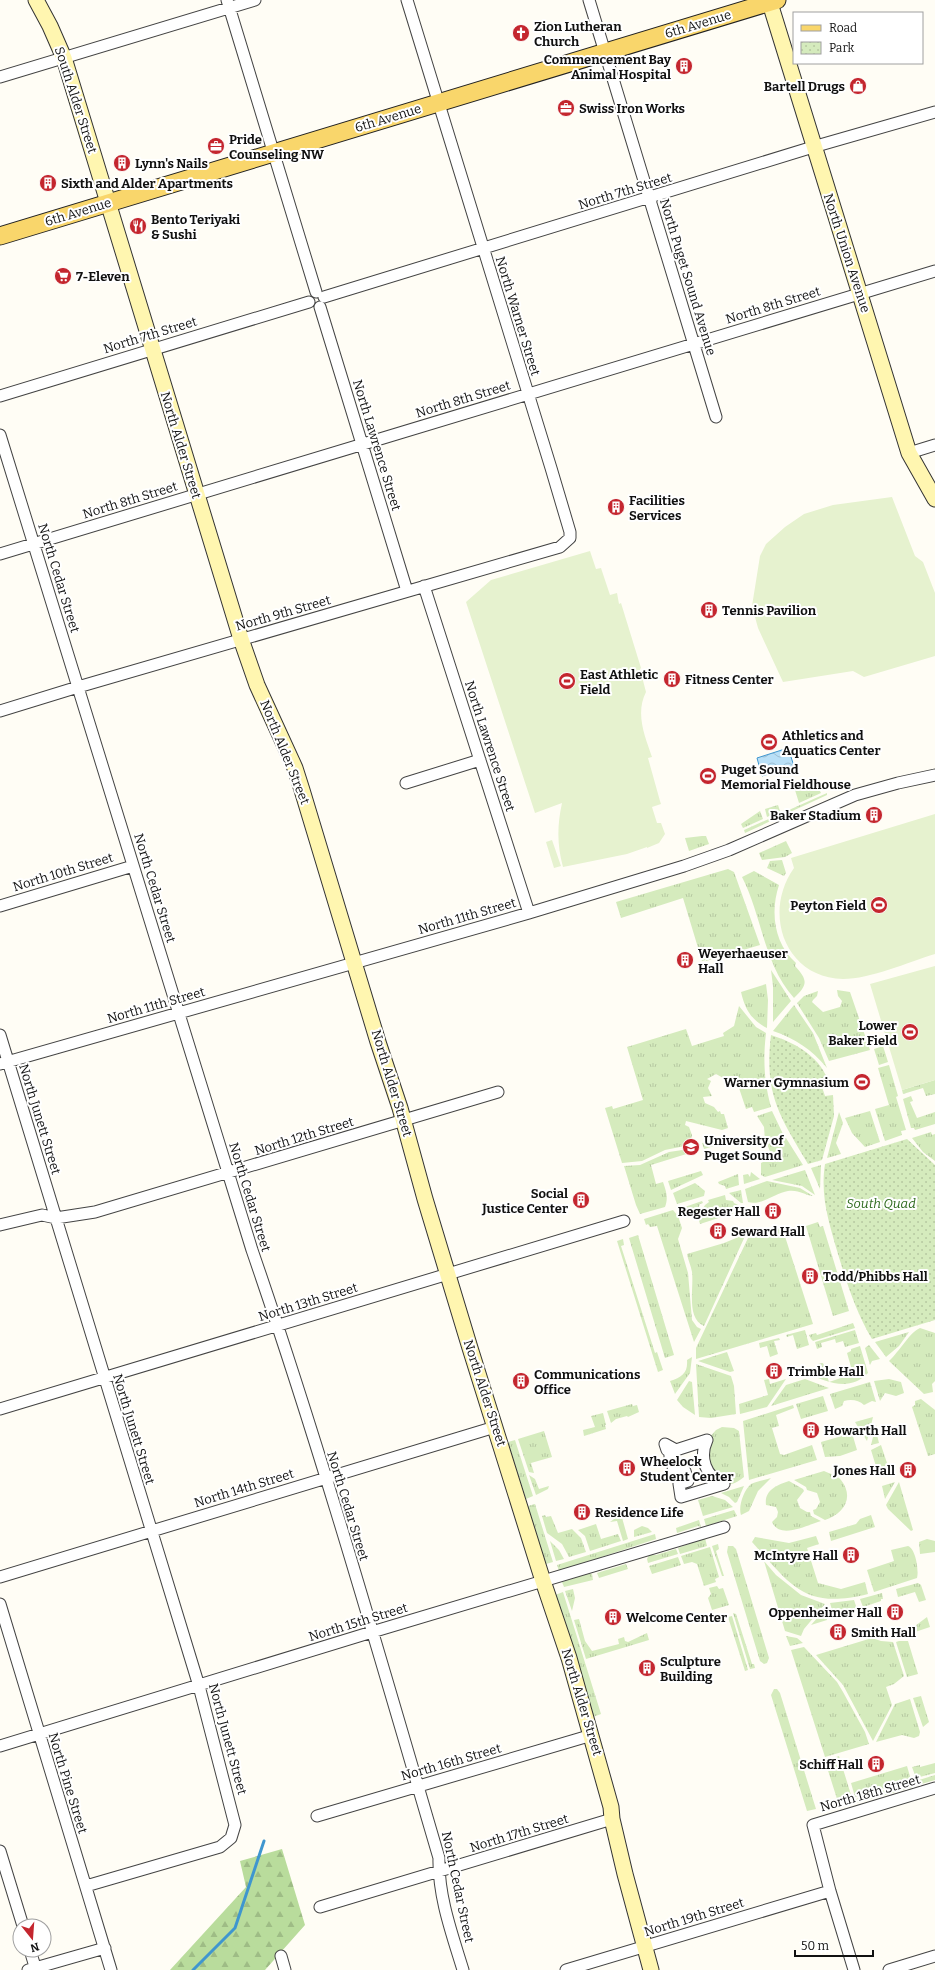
<svg xmlns="http://www.w3.org/2000/svg" width="935" height="1970" viewBox="0 0 935 1970" font-family="Bitter,serif">
<style>
.grass{fill:url(#grass-tufts)}
.forest{fill:url(#forest-firs)}
.park{fill:url(#park-dots)}
.garden{fill:#d5ebbd}
.pitch{fill:#e6f2cf}
.water{fill:url(#water-waves);stroke:#3f96cf}
.lines{fill:none;stroke-linecap:round;stroke-linejoin:round}
.stream{stroke:#3f96cf;stroke-width:3}
.street-casing{stroke:#444;stroke-width:13}
.secondary-casing{stroke:#333;stroke-width:17}
.primary-casing{stroke:#222;stroke-width:19}
.street{stroke:#fff;stroke-width:11}
.secondary{stroke:#fff6b0;stroke-width:15}
.primary{stroke:#f9d66b;stroke-width:17}
.labels{text-anchor:middle;dominant-baseline:central;stroke-width:4;stroke-linejoin:round;paint-order:stroke}
.street-label{font-size:13px;fill:#111;stroke:#fff}
.poi-label{font-size:13px;font-weight:bold;fill:#111;stroke:#fff;text-anchor:start}
.park-label{font-size:13px;font-style:italic;fill:#2f6b1f;stroke:#fff}
</style>
<defs>
<pattern id="grass-tufts" width="24" height="20" patternUnits="userSpaceOnUse"><rect width="24" height="20" fill="#d5ebbd"/><path d="M3 7l-1-3M5 7V3M7 7l1-3M15 17l-1-3M17 17v-4M19 17l1-3" fill="none" stroke="#b6c8a1"/></pattern>
<pattern id="forest-firs" width="22" height="20" patternUnits="userSpaceOnUse"><rect width="22" height="20" fill="#b9dc9c"/><path d="M5 1l3.5 6h-7zM16 11l3.5 6h-7z" fill="#9ebc85"/></pattern>
<pattern id="park-dots" width="8" height="8" patternUnits="userSpaceOnUse"><rect width="8" height="8" fill="#d5ebbd"/><path d="M2 2h.1M6 6h.1" fill="none" stroke="#b6c8a1" stroke-width="1.8" stroke-linecap="round"/></pattern>
<pattern id="water-waves" width="16" height="10" patternUnits="userSpaceOnUse"><rect width="16" height="10" fill="#b9e0f7"/><path d="M0 5q4-4 8 0t8 0" fill="none" stroke="#9ebfd3"/></pattern>
</defs>
<rect width="100%" height="100%" fill="#fffdf5"/>
<path class="grass" d="M807,787H818L821,793L799,803L795,790Z
M827,793V795L745,833L744,830Z
M778,805L780,811L767,817L765,809Z
M760,811L763,819L743,828L741,824Z
M702,836H706L709,844L689,851L685,838Z
M786,841L792,853L785,857L762,860L759,853Z
M782,860L786,873L784,876L767,868L770,861Z
M728,869L734,872L760,945L706,961V960L702,961L683,898L621,918L616,902Z
M754,871L779,885C770,912 774,944 796,963L795,966C808,980 808,985 794,998C764,965 762,916 742,877Z
M771,970L791,1001L773,1022V986Z
M766,984L768,1000L767,1028C751,1020 745,1009 741,992Z
M837,990L850,992L870,1050L829,1061L819,1038L797,1003L804,996L818,991L817,996L813,1000L812,1002L823,1012L840,1007L842,1001L838,996Z
M794,1005L813,1033L827,1068C811,1049 796,1039 773,1031Z
M739,1006L756,1027L766,1033C763,1059 764,1082 771,1107L754,1112L752,1107L746,1109L736,1079H725L716,1074L707,1079L711,1081L708,1088L712,1096L703,1097L705,1103L714,1107L718,1112L720,1111L721,1114H724L728,1128L722,1130L686,1121L685,1125L689,1127L692,1135L690,1145L665,1150L642,1161L622,1163L605,1108L612,1106L613,1109L643,1100L627,1047L686,1029L692,1046L724,1036L723,1033L734,1026Z
M883,1046L888,1062L879,1065L874,1049Z
M889,1065L898,1096L896,1097L906,1130L901,1131L902,1135L885,1141L875,1109L889,1105L878,1068Z
M935,1080V1094L926,1096L923,1088L903,1094L902,1090Z
M911,1096L913,1101L910,1102L917,1118L935,1112V1124L915,1130L914,1128H911L903,1099Z
M772,1111L783,1134L765,1140L764,1127L757,1116Z
M870,1111L880,1142L865,1147L852,1133L845,1118Z
M839,1112L843,1123L836,1143L841,1154L827,1158Z
M931,1132L932,1135L935,1134V1161L923,1152L912,1138Z
M786,1138L803,1165L765,1177L761,1175V1163L771,1158V1154L767,1144Z
M723,1140L724,1143L704,1149L702,1143Z
M696,1148V1151L651,1165L656,1184L663,1182C667,1193 668,1199 665,1207L640,1214L636,1205L624,1166L640,1165L669,1152Z
M821,1165L820,1189L811,1168Z
M805,1170L815,1195L802,1186L772,1180Z
M701,1171L703,1175L671,1190L668,1181Z
M751,1172L760,1179L744,1184L743,1175L748,1174L750,1177Z
M738,1174L739,1185L726,1189L725,1186L719,1184L718,1182Z
M767,1181L800,1188L813,1196C803,1195 801,1190 788,1191C775,1193 761,1206 748,1202L745,1189Z
M695,1183L705,1191L704,1196L677,1204L673,1193Z
M741,1190L743,1203H741L729,1193Z
M725,1195L726,1200L733,1201L734,1203L738,1205L740,1211L700,1224L698,1217L705,1205L709,1202L708,1200Z
M702,1201L703,1203L700,1204L696,1214L688,1216L680,1212L679,1209Z
M673,1210L678,1216L682,1228L678,1239L688,1273L692,1320L697,1327L701,1329L694,1342L657,1226L650,1227L648,1224L646,1225L644,1219Z
M818,1222L820,1227L823,1226L849,1311L833,1316L806,1226Z
M782,1227L813,1324L696,1359V1348L748,1238Z
M746,1234L704,1326C686,1318 694,1289 692,1272C691,1266 688,1260 687,1254L724,1243Z
M638,1235L674,1355L665,1358L629,1238Z
M623,1239L624,1245L621,1246L655,1353L657,1352L663,1370L658,1372L617,1241Z
M853,1323L855,1328L813,1341L811,1339L809,1335L816,1333L817,1335Z
M920,1328L935,1333V1381L932,1384L933,1392L924,1394L889,1361C899,1352 910,1332 920,1328Z
M805,1330L809,1345L797,1349L793,1335L787,1337L786,1335Z
M855,1330L859,1343L845,1347L843,1341L836,1343L835,1339L821,1343L822,1347L817,1349L815,1342Z
M909,1332L899,1346L886,1357L875,1342Z
M779,1338L780,1340L774,1341L778,1354L770,1357L767,1346L760,1348L759,1343Z
M869,1345L880,1359L872,1361L870,1365L865,1348Z
M860,1346L868,1373C849,1393 826,1381 805,1373L820,1369L818,1364L823,1363L829,1382L853,1374L847,1353L851,1351V1349Z
M727,1352L734,1371L730,1372L698,1361Z
M692,1357L690,1373L675,1394L670,1381C682,1377 688,1373 687,1360Z
M696,1364L731,1376L734,1386L736,1414L711,1418L699,1417Z
M769,1379L770,1384L786,1379L767,1407L740,1414L739,1404L768,1395L764,1380Z
M805,1379L829,1388L771,1406L786,1385Z
M889,1379L901,1382L904,1393L896,1396L885,1393L880,1401L874,1381Z
M689,1381L692,1382L695,1415L683,1407L677,1400Z
M870,1382L876,1402L872,1401L864,1405C859,1400 851,1399 844,1401L842,1406L835,1409L830,1394Z
M823,1396L828,1411L801,1419L796,1404Z
M921,1399L935,1410V1454L928,1456L912,1407L915,1405V1401Z
M632,1404L633,1406L637,1405L639,1412L628,1417L627,1416L616,1419L611,1423L607,1411Z
M793,1405L794,1408L776,1415L779,1426L772,1428L780,1454L784,1455L812,1445L817,1460L749,1480L743,1421Z
M603,1413L606,1425H605L606,1429L584,1436L583,1430L595,1427L591,1416Z
M873,1417L867,1441L855,1422Z
M876,1425L880,1434L877,1435L879,1443L871,1445Z
M722,1427L734,1428L739,1431L744,1477C729,1489 725,1484 710,1475L708,1439L716,1430Z
M544,1431L552,1457L531,1463L534,1473L529,1472L518,1439Z
M852,1433L857,1450L840,1456L825,1457L821,1442L842,1436L843,1437Z
M515,1440L533,1496L526,1499L508,1442Z
M881,1445L889,1469L878,1473L871,1450Z
M824,1471C830,1474 837,1475 841,1480C855,1498 843,1514 825,1520L814,1514L813,1510L816,1509L820,1502L817,1493L807,1490L806,1487L794,1480Z
M529,1475L535,1479L539,1489L549,1486L548,1489L536,1495Z
M771,1478L758,1491L749,1511L741,1515C738,1506 744,1490 751,1484C757,1481 765,1480 771,1478Z
M789,1481L803,1489L804,1491L797,1500L800,1508L807,1512H810L811,1516L821,1521C807,1525 780,1540 772,1522L777,1517L778,1512L776,1507L766,1505C764,1490 777,1485 789,1481Z
M895,1482L885,1499L882,1486Z
M899,1482L913,1530L911,1531L888,1509L886,1505Z
M744,1486L737,1502L735,1503L729,1497L721,1493Z
M712,1496L725,1500L733,1507L703,1516L698,1500Z
M535,1504L553,1562L546,1564L528,1506Z
M734,1510L737,1516L706,1526L704,1519Z
M545,1515L546,1517L551,1516L558,1533L572,1529L581,1538L586,1552L569,1557L562,1544L547,1533L542,1516Z
M871,1515L875,1527L831,1541L829,1532L856,1524L860,1519Z
M699,1520L701,1527L698,1526L677,1533L676,1528Z
M596,1524L601,1539L618,1534L621,1541L590,1551L585,1536L578,1530Z
M642,1526L648,1528L652,1532L634,1537V1530Z
M655,1534L656,1539L559,1571L557,1565Z
M816,1536L819,1544L807,1548L818,1583L841,1589L865,1582L868,1594C804,1610 791,1585 752,1542L755,1537L789,1543Z
M705,1538L707,1546L680,1554L678,1548Z
M927,1539L935,1541V1552L920,1554L919,1542Z
M550,1541L559,1550L564,1559L556,1561Z
M718,1544L719,1549L716,1551L724,1576H722L712,1546Z
M728,1546H733L736,1549L769,1658L767,1663L764,1664L760,1661L727,1552Z
M908,1546C916,1549 919,1571 917,1578L874,1592L867,1570L894,1561L891,1550Z
M710,1547L719,1577L715,1579L716,1582L704,1586L697,1564L692,1562L684,1564L681,1556Z
M676,1549L678,1554L648,1563L647,1559L649,1555H656Z
M678,1557L681,1565L652,1574L649,1566Z
M764,1561L776,1575L801,1595L825,1604L804,1629L801,1636L785,1631Z
M626,1564L628,1569L599,1578L597,1573Z
M589,1573L592,1574L593,1580L564,1587L562,1582Z
M918,1583L921,1585L926,1600L919,1602L915,1592L898,1597L896,1589Z
M717,1586L719,1589L723,1588L729,1605L712,1610L708,1598L711,1594L709,1588Z
M573,1589L575,1598L572,1611L565,1591Z
M563,1592L601,1714L593,1717L555,1595Z
M882,1593L883,1599H881V1601L863,1607L860,1599Z
M854,1600L858,1612L843,1617H834L830,1603Z
M826,1608L827,1613H823L826,1616L827,1620L811,1625Z
M733,1613L736,1614L752,1664H754L755,1668L750,1669Z
M732,1616L748,1670L745,1671L728,1617Z
M927,1617L930,1627L909,1634L910,1638H899Z
M579,1619L585,1641L592,1651L619,1644L618,1639L624,1637L625,1641L628,1642L647,1633L649,1640L586,1659L574,1620Z
M786,1636L797,1638L803,1643L790,1646Z
M872,1638L881,1641L893,1642L904,1676L894,1684L886,1687L892,1705L873,1741L843,1685L816,1655Z
M899,1641H908L918,1674L907,1677L896,1642Z
M804,1647L837,1682L843,1692L865,1732L869,1744L825,1757L791,1650Z
M774,1689H777L780,1693L816,1809L807,1811L771,1695Z
M921,1696L929,1722L923,1727L913,1698Z
M910,1699L920,1732L919,1736L914,1738L902,1735L876,1742L895,1704Z
M839,1756L852,1798L838,1802L825,1761Z
M935,1763V1773L916,1778L912,1767L920,1765V1767Z
M907,1766L911,1780L855,1797L851,1783Z
M935,1775V1780L918,1785L916,1781Z
M911,1782L913,1787L857,1803L856,1799Z"/>
<path class="forest" d="M282,1849L305,1925L265,1970H170L246,1887L240,1861Z"/>
<path class="park" d="M771,1035C793,1042 818,1055 827,1078L820,1081L825,1096L833,1095L834,1116L822,1160L808,1164C779,1115 764,1094 771,1035Z
M907,1139L935,1165V1320L872,1339C856,1312 847,1284 838,1254C829,1223 820,1196 825,1164Z"/>
<path class="garden" d="M621,1514L628,1539L623,1541L617,1521L610,1522Z"/>
<path class="pitch" d="M892,497L915,556L923,562L935,593V656L864,677L853,671L783,682L758,628L752,606L760,556L766,544L785,527L804,514L833,505Z
M590,551L596,569L601,568L610,595L617,593L619,604L621,603L641,668L640,669L646,692C635,714 645,736 652,757L648,758L660,801L661,804L652,807L657,823H661L665,834L659,843L647,848V847L627,854L563,867C557,845 557,826 562,803L535,813L466,602L491,580Z
M935,814V954C909,962 870,979 843,979C785,978 762,913 794,868L791,858Z
M552,840L561,866L554,868L546,842Z
M935,966V1080L902,1090L870,984Z"/>
<path class="water" d="M788,748L794,766L762,776L757,758Z"/>
<g class="lines">
<path class="stream" d="M193,1970L235,1928L264,1841"/>
<g class="street-casing">
<path id="street" d="M227,0L316,292
M589,0L716,417
M0,77L255,0
M324,297L813,147L935,112
M320,307L407,591
M0,396L309,302
M0,435L252,1250C321,1450 379,1654 439,1858C438,1896 452,1934 463,1970
M909,453L935,445
M0,554L935,271
M424,586L529,913
M0,711L78,687L560,547L570,538V532L551,468L407,0
M406,783L480,760
M0,906L133,866
M0,1035L199,1686L235,1825L231,1838L220,1847L86,1886
M0,1064L529,913L684,866L729,850L855,795L898,783L935,775
M0,1225L42,1215L56,1218L95,1212L498,1092
M0,1409L624,1221
M707,1440C699,1457 705,1477 724,1484L681,1497L679,1484L688,1481L685,1471L675,1474L670,1456L672,1455L670,1449L667,1450L665,1444L676,1450Z
M0,1577L495,1427
M0,1604L111,1970
M0,1746L372,1632L724,1527
M317,1816L592,1735
M0,1851L23,1926
M320,1907L612,1819
M30,1950L36,1970
M281,1956L285,1970
M28,1970L105,1948
M566,1970L830,1891
M854,1970L830,1891L813,1825L935,1788
M889,1970L935,1956"/>
</g>
<g class="secondary-casing">
<path id="secondary" d="M36,0L50,26L64,58L241,639L257,685L295,768L302,790L378,1042L400,1108L425,1199L470,1348L543,1581L569,1658L611,1807L612,1819L625,1874L651,1970
M769,0L909,453L935,499"/>
</g>
<g class="primary-casing">
<path id="primary" d="M0,236L777,0"/>
</g>
<use href="#street" class="street"/>
<use href="#secondary" class="secondary"/>
<use href="#primary" class="primary"/>
</g>
<defs>
<g id="church-disc" transform="scale(0.9)"><circle r="9.5" fill="#c4262e" stroke="#fff"/><path d="M-1.2-6h2.4v3.5h3.3v2.4h-3.3V6h-2.4V-.1h-3.3v-2.4h3.3Z" fill="#fff"/></g>
<g id="building-disc" transform="scale(0.9)"><circle r="9.5" fill="#c4262e" stroke="#fff"/><path d="M-4-6H4V6H1V3H-1V6H-4ZM-2.5-4.3h1.7v1.8h-1.7ZM.8-4.3h1.7v1.8H.8ZM-2.5-1h1.7V.8h-1.7ZM.8-1h1.7V.8H.8Z" fill="#fff"/></g>
<g id="shop-disc" transform="scale(0.9)"><circle r="9.5" fill="#c4262e" stroke="#fff"/><path d="M-5-2.5h2.3a2.7 3.5 0 0 1 5.4 0H5L5.5 6h-11ZM-1.5-2.5h3a1.5 2.3 0 0 0-3 0Z" fill="#fff"/></g>
<g id="office-disc" transform="scale(0.9)"><circle r="9.5" fill="#c4262e" stroke="#fff"/><path d="M-6-3h4V-5.5h4V-3h4V5H-6ZM-1-4.5V-3h2v-1.5ZM-6 0V1H6V0Z" fill="#fff"/></g>
<g id="restaurant-disc" transform="scale(0.9)"><circle r="9.5" fill="#c4262e" stroke="#fff"/><path d="M-5-6h1v4h1v-4h1v4h1v-4h1v5L-1.5 .5V6h-2V.5L-5-1ZM5-6V6H3V1.5H1.5Q1.5-4 5-6Z" fill="#fff"/></g>
<g id="supermarket-disc" transform="scale(0.9)"><circle r="9.5" fill="#c4262e" stroke="#fff"/><path d="M-6-5.5h2.5l.6 2H6L4.5 2H-2.5L-4.4-4H-6ZM-1.5 3.2a1.3 1.3 0 1 0 .1 0ZM3 3.2a1.3 1.3 0 1 0 .1 0Z" fill="#fff"/></g>
<g id="stadium-disc" transform="scale(0.9)"><circle r="9.5" fill="#c4262e" stroke="#fff"/><path d="M0-5a6.5 5 0 1 0 0 10a6.5 5 0 1 0 0-10ZM-3.5-1.8h7v3.6h-7Z" fill="#fff"/></g>
<g id="university-disc" transform="scale(0.9)"><circle r="9.5" fill="#c4262e" stroke="#fff"/><path d="M0-5L7-2L0 1L-7-2ZM-4 1L0 2.5L4 1V4Q0 6-4 4Z" fill="#fff"/></g>
</defs>
<g fill-rule="evenodd">
<use href="#church-disc" x="521" y="33"/>
<use href="#building-disc" x="684" y="66"/>
<use href="#shop-disc" x="858" y="86"/>
<use href="#office-disc" x="566" y="108"/>
<use href="#office-disc" x="216" y="146"/>
<use href="#building-disc" x="122" y="163"/>
<use href="#building-disc" x="48" y="183"/>
<use href="#restaurant-disc" x="138" y="226"/>
<use href="#supermarket-disc" x="63" y="276"/>
<use href="#building-disc" x="616" y="507"/>
<use href="#building-disc" x="709" y="610"/>
<use href="#building-disc" x="672" y="679"/>
<use href="#stadium-disc" x="567" y="681"/>
<use href="#stadium-disc" x="769" y="742"/>
<use href="#stadium-disc" x="708" y="776"/>
<use href="#building-disc" x="874" y="815"/>
<use href="#stadium-disc" x="879" y="905"/>
<use href="#building-disc" x="685" y="960"/>
<use href="#stadium-disc" x="910" y="1032"/>
<use href="#stadium-disc" x="862" y="1082"/>
<use href="#university-disc" x="691" y="1147"/>
<use href="#building-disc" x="581" y="1200"/>
<use href="#building-disc" x="773" y="1211"/>
<use href="#building-disc" x="718" y="1231"/>
<use href="#building-disc" x="810" y="1276"/>
<use href="#building-disc" x="774" y="1371"/>
<use href="#building-disc" x="521" y="1381"/>
<use href="#building-disc" x="811" y="1430"/>
<use href="#building-disc" x="627" y="1468"/>
<use href="#building-disc" x="908" y="1470"/>
<use href="#building-disc" x="582" y="1512"/>
<use href="#building-disc" x="851" y="1555"/>
<use href="#building-disc" x="895" y="1612"/>
<use href="#building-disc" x="613" y="1617"/>
<use href="#building-disc" x="838" y="1632"/>
<use href="#building-disc" x="647" y="1668"/>
<use href="#building-disc" x="876" y="1764"/>
</g>
<g class="labels">
<g class="street-label">
<text transform="translate(698 24) rotate(-17)">6th Avenue</text>
<text transform="translate(76 100) rotate(72)">South Alder Street</text>
<text transform="translate(388 118) rotate(-17)">6th Avenue</text>
<text transform="translate(625 191) rotate(-17)">North 7th Street</text>
<text transform="translate(78 212) rotate(-17)">6th Avenue</text>
<text transform="translate(847 253) rotate(72)">North Union Avenue</text>
<text transform="translate(688 277) rotate(73)">North Puget Sound Avenue</text>
<text transform="translate(773 305) rotate(-17)">North 8th Street</text>
<text transform="translate(518 316) rotate(73)">North Warner Street</text>
<text transform="translate(150 335) rotate(-17)">North 7th Street</text>
<text transform="translate(463 399) rotate(-17)">North 8th Street</text>
<text transform="translate(181 445) rotate(73)">North Alder Street</text>
<text transform="translate(377 445) rotate(73)">North Lawrence Street</text>
<text transform="translate(130 500) rotate(-17)">North 8th Street</text>
<text transform="translate(59 578) rotate(73)">North Cedar Street</text>
<text transform="translate(283 613) rotate(-16)">North 9th Street</text>
<text transform="translate(490 746) rotate(72)">North Lawrence Street</text>
<text transform="translate(285 752) rotate(68)">North Alder Street</text>
<text transform="translate(63 872) rotate(-17)">North 10th Street</text>
<text transform="translate(155 888) rotate(73)">North Cedar Street</text>
<text transform="translate(467 916) rotate(-16)">North 11th Street</text>
<text transform="translate(156 1005) rotate(-16)">North 11th Street</text>
<text transform="translate(392 1083) rotate(73)">North Alder Street</text>
<text transform="translate(40 1119) rotate(73)">North Junett Street</text>
<text transform="translate(304 1136) rotate(-17)">North 12th Street</text>
<text transform="translate(250 1197) rotate(73)">North Cedar Street</text>
<text transform="translate(308 1302) rotate(-17)">North 13th Street</text>
<text transform="translate(485 1393) rotate(72)">North Alder Street</text>
<text transform="translate(134 1429) rotate(73)">North Junett Street</text>
<text transform="translate(244 1488) rotate(-17)">North 14th Street</text>
<text transform="translate(348 1506) rotate(73)">North Cedar Street</text>
<text transform="translate(358 1622) rotate(-17)">North 15th Street</text>
<text transform="translate(582 1702) rotate(73)">North Alder Street</text>
<text transform="translate(228 1739) rotate(75)">North Junett Street</text>
<text transform="translate(451 1762) rotate(-16)">North 16th Street</text>
<text transform="translate(68 1783) rotate(73)">North Pine Street</text>
<text transform="translate(870 1793) rotate(-16)">North 18th Street</text>
<text transform="translate(519 1833) rotate(-17)">North 17th Street</text>
<text transform="translate(458 1887) rotate(78)">North Cedar Street</text>
<text transform="translate(694 1917) rotate(-17)">North 19th Street</text>
</g>
<g class="poi-label">
<text x="534" y="26">Zion Lutheran<tspan x="534" dy="15">Church</tspan></text>
<text x="671" y="59" text-anchor="end">Commencement Bay<tspan x="671" dy="15">Animal Hospital</tspan></text>
<text x="845" y="86" text-anchor="end">Bartell Drugs</text>
<text x="579" y="108">Swiss Iron Works</text>
<text x="229" y="139">Pride<tspan x="229" dy="15">Counseling NW</tspan></text>
<text x="135" y="163">Lynn's Nails</text>
<text x="61" y="183">Sixth and Alder Apartments</text>
<text x="151" y="219">Bento Teriyaki<tspan x="151" dy="15">&amp; Sushi</tspan></text>
<text x="76" y="276">7-Eleven</text>
<text x="629" y="500">Facilities<tspan x="629" dy="15">Services</tspan></text>
<text x="722" y="610">Tennis Pavilion</text>
<text x="580" y="674">East Athletic<tspan x="580" dy="15">Field</tspan></text>
<text x="685" y="679">Fitness Center</text>
<text x="782" y="735">Athletics and<tspan x="782" dy="15">Aquatics Center</tspan></text>
<text x="721" y="769">Puget Sound<tspan x="721" dy="15">Memorial Fieldhouse</tspan></text>
<text x="861" y="815" text-anchor="end">Baker Stadium</text>
<text x="866" y="905" text-anchor="end">Peyton Field</text>
<text x="698" y="953">Weyerhaeuser<tspan x="698" dy="15">Hall</tspan></text>
<text x="897" y="1025" text-anchor="end">Lower<tspan x="897" dy="15">Baker Field</tspan></text>
<text x="849" y="1082" text-anchor="end">Warner Gymnasium</text>
<text x="704" y="1140">University of<tspan x="704" dy="15">Puget Sound</tspan></text>
<text x="568" y="1193" text-anchor="end">Social<tspan x="568" dy="15">Justice Center</tspan></text>
<text x="760" y="1211" text-anchor="end">Regester Hall</text>
<text x="731" y="1231">Seward Hall</text>
<text x="823" y="1276">Todd/Phibbs Hall</text>
<text x="787" y="1371">Trimble Hall</text>
<text x="534" y="1374">Communications<tspan x="534" dy="15">Office</tspan></text>
<text x="824" y="1430">Howarth Hall</text>
<text x="640" y="1461">Wheelock<tspan x="640" dy="15">Student Center</tspan></text>
<text x="895" y="1470" text-anchor="end">Jones Hall</text>
<text x="595" y="1512">Residence Life</text>
<text x="838" y="1555" text-anchor="end">McIntyre Hall</text>
<text x="882" y="1612" text-anchor="end">Oppenheimer Hall</text>
<text x="626" y="1617">Welcome Center</text>
<text x="851" y="1632">Smith Hall</text>
<text x="660" y="1661">Sculpture<tspan x="660" dy="15">Building</tspan></text>
<text x="863" y="1764" text-anchor="end">Schiff Hall</text>
</g>
<g class="park-label">
<text x="881" y="1203">South Quad</text>
</g>
</g>
<rect x="793" y="12" width="130" height="52" fill="#ffffff" stroke="#a0a0a0"/>
<rect x="801" y="25" width="20" height="6" fill="#f9d66b" stroke="#a0a0a0"/>
<text x="829" y="32" font-size="12" fill="#111111">Road</text>
<rect x="801" y="42" width="20" height="12" fill="url(#park-dots)" stroke="#a0a0a0"/>
<text x="829" y="52" font-size="12" fill="#111111">Park</text>
<g transform="translate(32 1938) rotate(163)"><circle r="19" fill="#ffffff" stroke="#a0a0a0"/>
<path d="M0-3L7 15L0 10L-7 15Z" fill="#c4262e"/>
<text y="-6" font-size="11" font-weight="bold" text-anchor="middle" fill="#111111">N</text>
</g>
<path d="M795 1950v6h78v-6" fill="none" stroke="#111111" stroke-width="2"/>
<text x="801" y="1950" font-size="12" fill="#111111" stroke="#ffffff" stroke-width="3" paint-order="stroke">50 m</text>
</svg>
